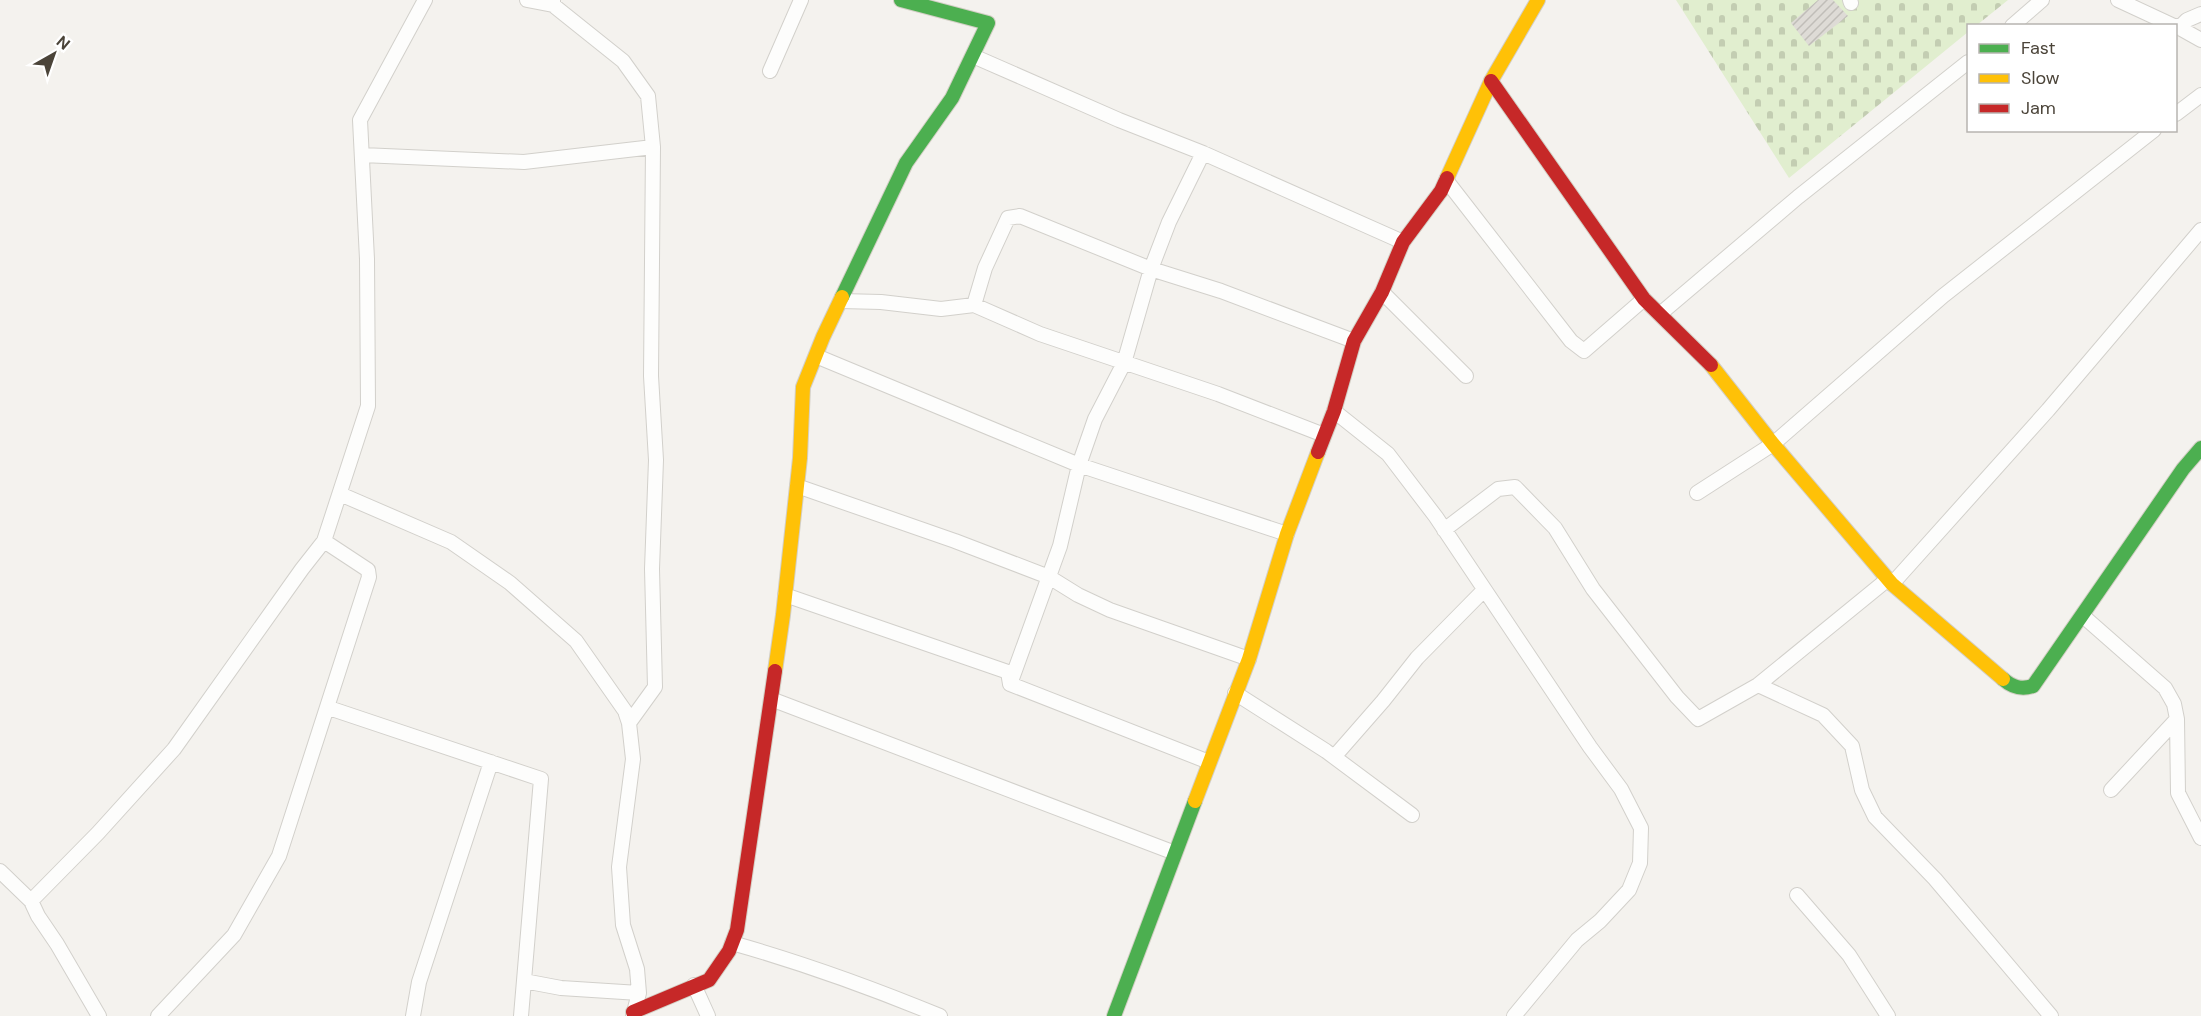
<svg xmlns="http://www.w3.org/2000/svg" width="2201" height="1016" viewBox="0 0 2201 1016" font-family="'DM Sans',sans-serif">
<style>
.cemetery{fill:url(#cemetery-stones)}
.building{fill:url(#building-hatch)}
.lines{fill:none;stroke-linecap:round;stroke-linejoin:round}
.street-casing{stroke:#d2d0cb;stroke-width:16}
.fast-casing{stroke:#d3cfc5;stroke-width:16}
.slow-casing{stroke:#d3cfc5;stroke-width:16}
.jam-casing{stroke:#d3cfc5;stroke-width:16}
.street{stroke:#fdfdfc;stroke-width:14}
.fast{stroke:#4caf50;stroke-width:14}
.slow{stroke:#ffc107;stroke-width:14}
.jam{stroke:#c62828;stroke-width:14}
</style>
<defs>
<pattern id="cemetery-stones" width="16" height="16" patternUnits="userSpaceOnUse" patternTransform="scale(1.5)"><rect width="16" height="16" fill="#e1eecf"/><path d="M2 7V4a2 2 0 0 1 4 0v3zM10 15v-3a2 2 0 0 1 4 0v3z" fill="#c3cdb2"/></pattern>
<pattern id="building-hatch" width="6" height="6" patternUnits="userSpaceOnUse" patternTransform="scale(1.5)"><rect width="6" height="6" fill="#dedbd6"/><path d="M-1 1l2-2M0 6l6-6M5 7l2-2" fill="none" stroke="#c0bdb8"/></pattern>
</defs>
<rect width="100%" height="100%" fill="#f4f2ee"/>
<path class="cemetery" d="M1676,0H2008L1977,25L1968,26V32L1789,178Z"/>
<path class="building" d="M1818,0H1833L1848,16L1809,46L1791,23Z"/>
<g class="lines">
<g class="street-casing">
<path id="street" d="M527,0L553,5
M553,0V5L623,61L648,96L653,147L651,376L656,460L652,569L655,687L629,723
M1850,0L1851,3
M2118,0L2174,26
M2012,26L2042,0
M2176,26L2201,40
M2179,28L2187,20L2201,14
M973,56L1119,120L1203,153L1403,242
M770,71L801,0
M2176,114L2201,95
M362,155L524,162L653,147
M1446,180L1571,341L1584,351L1644,299
M1382,292L1466,376
M841,301L881,302L941,309L974,305L1040,334L1218,394L1324,435
M974,305L985,268L1008,218L1020,216L1151,269L1221,291L1354,341
M1660,314L1798,197L1968,62
M816,356L1079,465L1287,534
M1334,411L1388,454L1436,517L1590,747L1621,789L1641,828L1640,863L1629,890L1600,921L1577,940L1514,1016
M797,486L955,541L1049,577L1078,595L1110,610L1249,659
M1697,493L1773,444L1943,296L2154,130
M340,494L451,542L510,583L576,641L625,711L629,723L633,759L619,867L623,925L637,969L639,993L633,1016
M1444,530L1498,489L1515,487L1555,528L1593,589L1677,697L1698,719L1758,685L1888,579
M1892,584L2048,410L2201,230
M785,595L1008,672L1010,684
M2083,616L2165,688L2174,704L2177,719L2178,793L2201,838
M1010,684L1060,546L1079,465L1095,419L1124,363L1151,269L1169,222L1203,153
M1010,684L1209,762
M1758,685L1823,715L1852,746L1862,790L1875,817L1935,879L2051,1016
M1235,693L1326,751L1412,815
M771,699L1175,853
M329,708L541,779L521,1016
M1334,757L1383,701L1417,658L1484,590
M2111,790L2177,719
M0,871L31,901L38,916L57,944L99,1016
M1797,895L1849,955L1888,1016
M31,901L98,833L174,749L302,569L324,541L368,406L367,259L360,120L425,0
M732,943C803,963 872,988 940,1016
M524,981L561,988L639,993
M694,985L708,1016
M158,1016L234,935L279,856L369,577L368,570L324,541
M413,1016L419,982L491,762"/>
</g>
<g class="fast-casing">
<path id="fast" d="M842,297L906,163L952,98L988,23L901,0
M2003,679C2012,687 2021,690 2033,686L2183,469L2201,448
M1114,1016L1195,801"/>
</g>
<g class="slow-casing">
<path id="slow" d="M1447,178L1491,81L1538,0
M1711,365L1773,444L1892,584L2003,679
M775,671L783,615L800,458L803,387L823,337L842,297
M1195,801L1249,659L1287,534L1318,452"/>
</g>
<g class="jam-casing">
<path id="jam" d="M1491,81L1644,299L1711,365
M1318,452L1334,411L1354,341L1382,292L1403,242L1441,191L1447,178
M633,1012L709,980L729,951L737,930L775,671"/>
</g>
<use href="#street" class="street"/>
<use href="#fast" class="fast"/>
<use href="#slow" class="slow"/>
<use href="#jam" class="jam"/>
</g>
<rect x="1967" y="24" width="210" height="108" fill="#ffffff" stroke="#b7b4b0" stroke-width="1.5"/>
<rect x="1979" y="44" width="30" height="9" fill="#4caf50" stroke="#b7b4b0" stroke-width="1.5"/>
<text x="2021" y="54" font-size="18" fill="#4b4439">Fast</text>
<rect x="1979" y="74" width="30" height="9" fill="#ffc107" stroke="#b7b4b0" stroke-width="1.5"/>
<text x="2021" y="84" font-size="18" fill="#4b4439">Slow</text>
<rect x="1979" y="104" width="30" height="9" fill="#c62828" stroke="#b7b4b0" stroke-width="1.5"/>
<text x="2021" y="114" font-size="18" fill="#4b4439">Jam</text>
<g transform="translate(54 54) rotate(40)" stroke="#ffffff" stroke-width="4.5" paint-order="stroke">
<path d="M0-4.5L10 22L0 15L-10 22Z" fill="#4b4439"/>
<text y="-9" font-size="16" font-weight="bold" text-anchor="middle" fill="#4b4439">N</text>
</g>
</svg>
